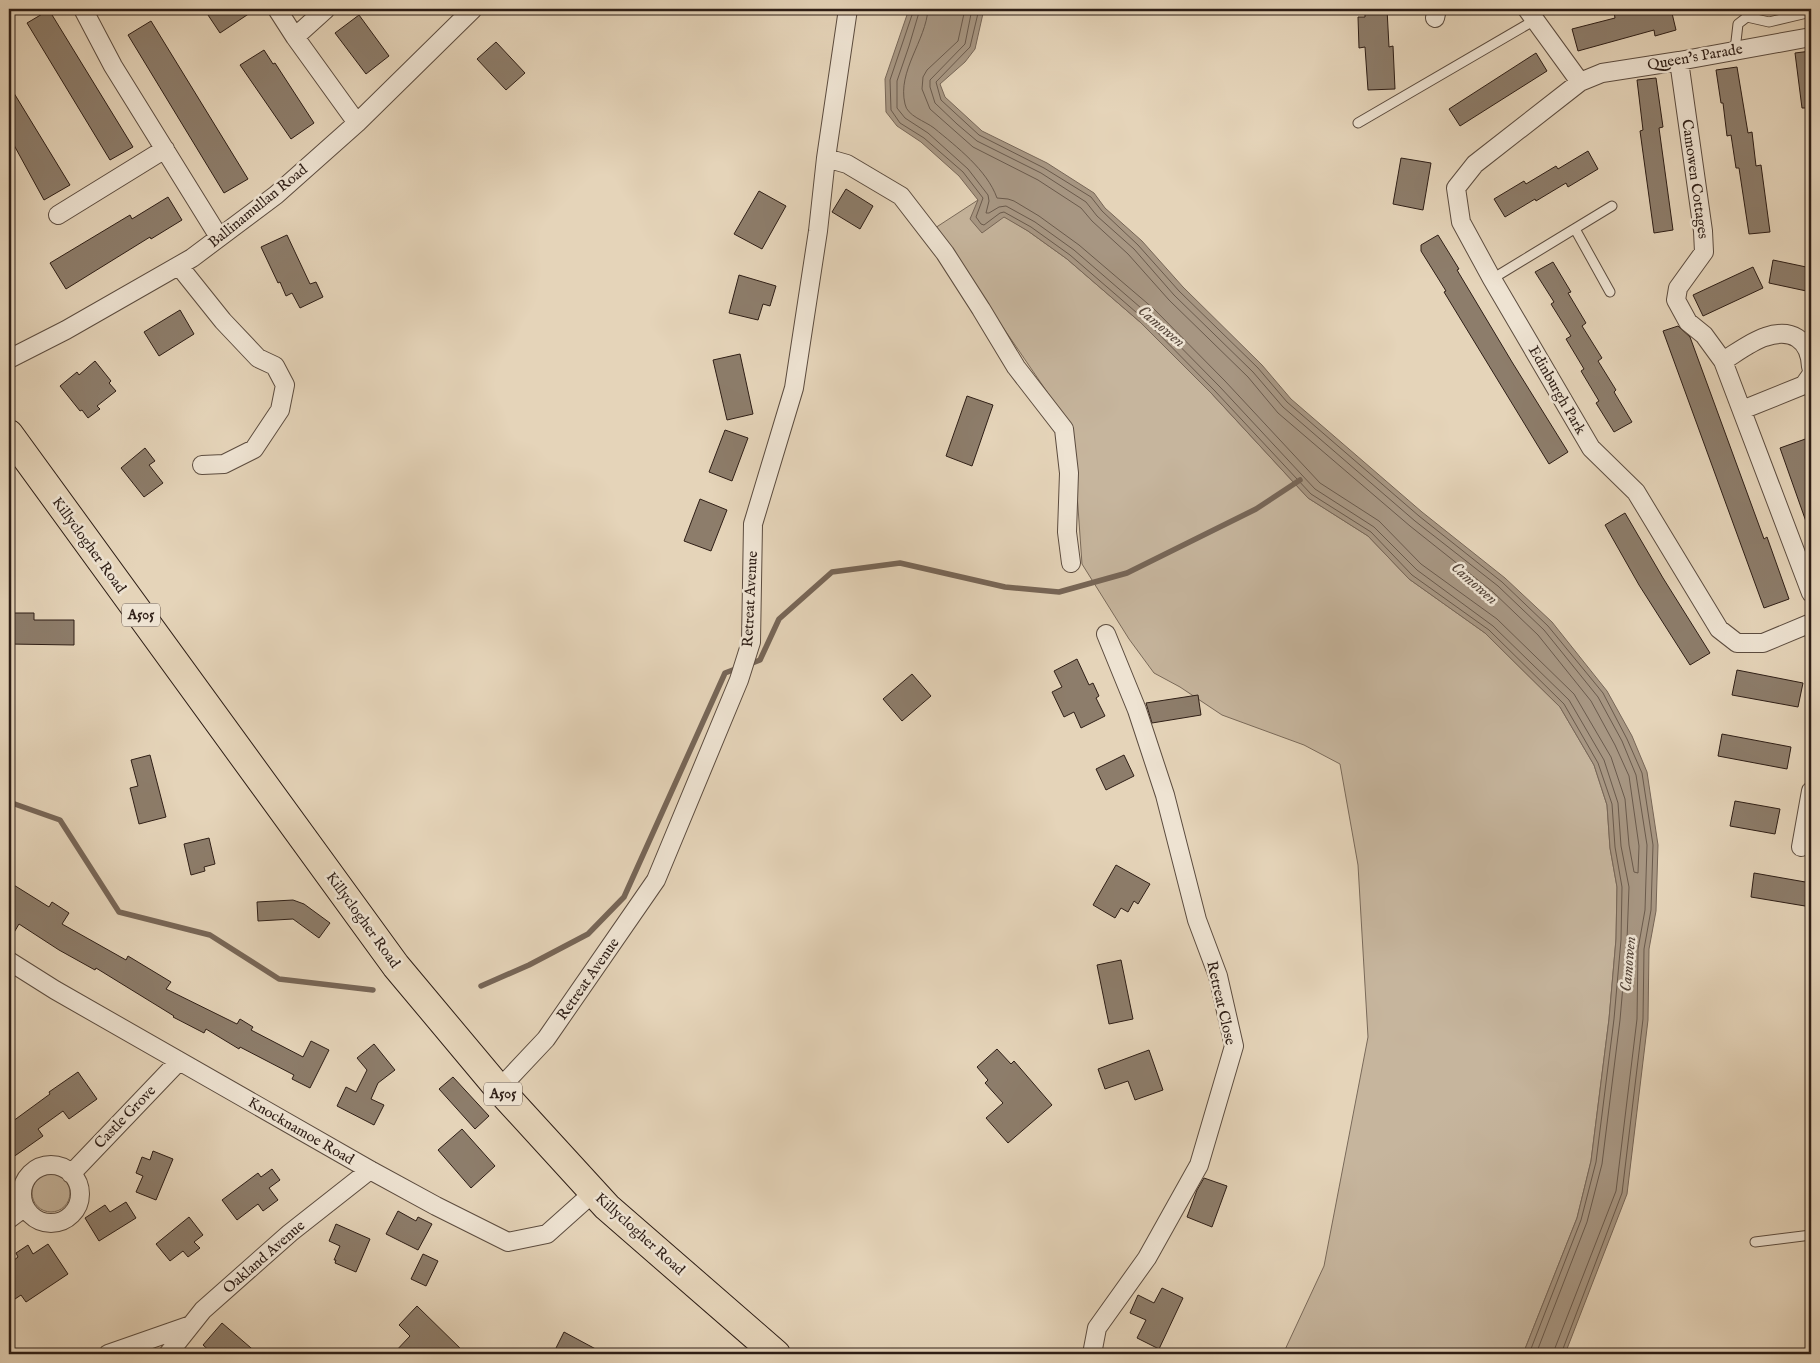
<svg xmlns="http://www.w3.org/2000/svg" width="1820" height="1363" viewBox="0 0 1820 1363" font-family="'IM FELL English',serif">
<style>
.green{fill:#c6b59d;stroke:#7a6a5a}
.water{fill:#a79682;stroke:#776657}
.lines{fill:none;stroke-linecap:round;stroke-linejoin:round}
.shore{stroke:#6a5a4c;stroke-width:1}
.stream{stroke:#776657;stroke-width:5.5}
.building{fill:#8d7d6b;stroke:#2e1e16}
.lane-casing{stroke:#5c4c3f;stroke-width:11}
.street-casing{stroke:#5c4c3f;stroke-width:20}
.highway-casing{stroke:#2e1e16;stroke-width:30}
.lane{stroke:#eee3d2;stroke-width:9}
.street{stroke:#eee3d2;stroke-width:18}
.highway{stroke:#e5d4b9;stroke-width:28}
.labels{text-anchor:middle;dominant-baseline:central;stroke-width:5;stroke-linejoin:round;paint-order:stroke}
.shield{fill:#eee3d2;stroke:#68594e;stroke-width:1}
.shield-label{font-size:14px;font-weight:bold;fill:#2e1e16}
.street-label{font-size:15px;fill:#2e1e16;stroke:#eee3d2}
.water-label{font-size:16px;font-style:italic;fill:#58483c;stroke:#eee3d2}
</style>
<rect width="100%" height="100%" fill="#e5d4b9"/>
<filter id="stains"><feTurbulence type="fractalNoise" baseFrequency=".004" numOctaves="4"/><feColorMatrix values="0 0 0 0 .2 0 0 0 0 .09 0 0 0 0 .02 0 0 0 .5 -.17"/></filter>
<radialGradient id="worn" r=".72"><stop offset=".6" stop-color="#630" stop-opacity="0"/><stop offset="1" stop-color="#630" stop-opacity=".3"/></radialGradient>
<path class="green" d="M978,200L1028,231L1067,259L1140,322L1212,394L1308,498L1368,536L1409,579L1485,633L1560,707L1594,765L1607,805L1610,848L1617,887L1616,939L1609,1019L1591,1161L1577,1218L1523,1354H1283L1324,1266L1368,1037L1358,865L1340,764L1304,745L1222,715L1180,687L1154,673L1129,639L1082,564L1075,465L1069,424L935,228Z
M32 1193a19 19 0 1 1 38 0a19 19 0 1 1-38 0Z"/>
<path class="water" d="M909,9H984L975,49L965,62L940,84L945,97L982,131L1047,163L1094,193L1105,208L1142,241L1183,287L1262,365L1291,399L1422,512L1505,578L1552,622L1607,691L1632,736L1647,772L1658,845L1656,911L1649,949L1648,1020L1627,1194L1565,1354H1523L1577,1218L1591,1161L1609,1019L1616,939L1617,887L1610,848L1607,805L1594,765L1560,707L1485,633L1409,579L1368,536L1308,498L1212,394L1140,322L1067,259L1028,231L1004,217L982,233L970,219L978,200L959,176L921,142L897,126L886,112L885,79Z"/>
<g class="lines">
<path class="shore" d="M914,9L890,80L891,110L900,123L924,138L963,172L983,198L976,217L981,224L984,225L1000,213L1004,212L1031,227L1070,255L1144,319L1215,391L1311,494L1371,532L1412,575L1489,630L1564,704L1598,763L1612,804L1615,847L1622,887L1621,940L1614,1019L1596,1162L1581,1220L1529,1354
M920,9L909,46L897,81V108L905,118L928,133L968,169L988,195L989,201L986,213H989L999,207L1006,206L1035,222L1074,250L1148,314L1220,387L1315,489L1374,527L1417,570L1493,626L1569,700L1604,760L1618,803L1621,846L1629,887L1627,940L1620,1020L1602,1164L1587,1222L1536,1354
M928,9C926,41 897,71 905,104C907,116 925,121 934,128C957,147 987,170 997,198L1008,199L1014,201L1039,216L1079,245L1154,309L1225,381L1320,483L1379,521L1421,564L1497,619L1574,694L1611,757L1625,799L1629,845L1634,872L1638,873L1639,846L1629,776L1615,745L1591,701L1538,635L1493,592L1410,526L1278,413L1248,377L1169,300L1128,254L1092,221L1081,208L1038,180L973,147L930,109L922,89L923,77L927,70L958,41L965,9
M972,9L965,44L930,80V87L935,103L957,124L977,141L1041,173L1086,202L1097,216L1134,249L1174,295L1253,372L1283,407L1415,521L1498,586L1544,630L1598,697L1622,741L1636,775L1647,845L1645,910L1638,949L1637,1019L1616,1191L1555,1348V1354
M979,9L970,47L936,82L941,100L979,135L1044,168L1091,197L1102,211L1138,245L1179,291L1258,368L1287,402L1419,516L1502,582L1548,626L1603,693L1627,739L1642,773L1653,845L1651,910L1644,949L1643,1019L1622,1193L1561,1354"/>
<path class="stream" d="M747,665L760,660L779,619L832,572L900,563L1005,587L1059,592L1127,573L1256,509L1300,480
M9,802L60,820L119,912L210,935L279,979L373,990
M481,986L529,965L588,934L624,897L725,673L738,668"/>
</g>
<path class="building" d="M204,9H256L220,33Z
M1365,9H1387L1389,47L1393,46L1395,89L1368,90L1365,47L1359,48L1358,17H1365Z
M1626,9H1671L1676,30L1655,36L1654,30L1578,51L1572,29L1615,18L1614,12Z
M49,10L133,147L110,160L27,23Z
M359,15L389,56L366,74L335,33Z
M151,21L248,179L224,193L128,35Z
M496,42L525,73L506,90L477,59Z
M264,50L273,64L275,63L314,123L291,139L240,65Z
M1811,51V108H1802L1795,53Z
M1536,53L1547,71L1460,126L1449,109Z
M1737,67L1748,133L1752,132L1756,166L1761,165L1770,232L1749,234L1739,168H1736L1731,135L1727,136L1723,103H1721L1716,70Z
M1656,78L1663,127L1659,128L1673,230L1654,233L1640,131L1643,130L1637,80Z
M9,85L70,185L44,200L9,136Z
M1588,151L1598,169L1568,187L1566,183L1536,201L1535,199L1505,217L1494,199L1524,181L1526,184L1556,166L1558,169Z
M1401,158L1431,163L1423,210L1393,204Z
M846,189L873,206L860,229L832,212Z
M759,191L786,206L762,249L734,234Z
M168,197L182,220L151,239L150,237L66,289L50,263L130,215L132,219Z
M287,235L310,284L316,282L323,297L300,308L292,293L286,296L280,282L278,283L261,247Z
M1438,235L1459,269L1457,270L1512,362L1568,452L1549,464L1444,292L1446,291L1421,251V245Z
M1773,260L1811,268V292L1769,283Z
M1553,262L1571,292L1568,293L1586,323L1582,326L1602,358L1598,361L1616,390L1614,392L1632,422L1614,432L1596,403L1599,401L1581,371L1584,369L1566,339L1571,336L1551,304L1554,302L1535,272Z
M1753,267L1763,288L1703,316L1693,295Z
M739,275L776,286L770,306L763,304L758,320L729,313Z
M180,310L194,334L159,356L144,332Z
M1678,326L1690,337L1764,539L1767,537L1789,599L1764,608L1663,331Z
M740,354L753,414L727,420L713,360Z
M95,361L111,381L109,383L116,391L97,406L100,409L88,418L82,410L80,411L60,386L77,372L79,375Z
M967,396L993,405L972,466L946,456Z
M725,430L748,438L732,481L709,472Z
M1811,437V529L1809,530L1780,448Z
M145,448L155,461L149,465L163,483L144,497L121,468Z
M700,499L727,510L711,551L684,541Z
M1625,513L1663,578L1710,653L1690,665L1639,585L1605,525Z
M10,613H34V620H74V645L9,644Z
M1077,659L1089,685L1093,683L1099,696L1096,698L1105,716L1081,728L1074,712L1064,717L1052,692L1062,687L1054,671Z
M1737,670L1803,683L1798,707L1732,695Z
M912,674L931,696L902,721L883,699Z
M1198,695L1201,715L1152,723L1146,703Z
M1722,734L1791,747L1787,769L1718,756Z
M150,755L166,817L139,824L130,788L138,786L131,760Z
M1124,755L1134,776L1106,790L1096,769Z
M1735,801L1780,809L1775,834L1730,826Z
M209,838L215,864L204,867L205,871L191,875L184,844Z
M1116,865L1150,884L1138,904L1134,901L1128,912L1121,908L1115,918L1093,905Z
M1754,873L1811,883V907L1751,897Z
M9,882L49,907L52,902L69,913L62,924L126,960L128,956L171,982L166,989L237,1024L240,1019L253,1027L251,1030L303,1057L311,1041L329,1050L310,1088L292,1079L294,1075L240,1047L239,1049L206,1029L204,1033L173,1017L174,1016L96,968L95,970L59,950L19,924L9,941Z
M293,900L304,904L330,923L319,938L293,919L258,921L257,902Z
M1121,960L1133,1019L1109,1024L1097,965Z
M374,1044L395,1070L378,1083L371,1099L384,1105L374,1125L337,1106L346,1087L356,1092L367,1070L357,1058Z
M997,1049L1011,1064L1014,1061L1052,1105L1008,1143L986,1118L1003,1103L985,1083L988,1080L977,1067Z
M1149,1050L1163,1090L1135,1100L1128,1081L1105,1089L1098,1069Z
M78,1072L97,1099L69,1119L63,1111L38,1129L43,1136L9,1160V1124L50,1094L49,1092Z
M453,1077L489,1116L475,1129L439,1089Z
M462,1129L495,1166L471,1188L438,1150Z
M153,1151L173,1159L156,1200L136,1192L143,1176L136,1173L142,1157L150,1160Z
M272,1169L280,1180L269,1188L278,1200L263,1211L258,1204L237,1220L222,1200L258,1173L261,1177Z
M1204,1178L1227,1186L1212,1227L1187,1217L1197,1190Z
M126,1202L136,1218L99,1241L85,1218L105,1205L110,1212Z
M398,1211L416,1221L418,1217L432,1224L418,1250L386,1234Z
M189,1217L203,1235L194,1242L200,1248L188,1257L183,1251L170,1261L156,1244Z
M336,1224L370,1239L356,1272L335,1263L336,1260H334L340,1246L329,1241Z
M48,1244L68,1274L26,1302L21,1295L9,1303V1264L18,1257L16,1253L28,1245L33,1254Z
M423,1254L438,1261L426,1286L411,1279Z
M1162,1288L1183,1298L1159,1349L1137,1338L1146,1320L1130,1313L1138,1295L1154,1303Z
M417,1306L466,1354H393L410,1336L399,1325Z
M222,1323L258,1354H213L203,1345Z
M564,1332L605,1354H553Z"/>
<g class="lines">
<g class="lane-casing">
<path id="lane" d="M1735,50L1738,24L1747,17L1769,22L1811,12
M1358,123L1535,20
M1575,229L1610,292
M1492,279L1612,206
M1755,1242L1811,1235"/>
</g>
<g class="street-casing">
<path id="street" d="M83,9L113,66L219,237
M277,9L295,37L357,123
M1527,9L1580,82
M1435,18L1437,9
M295,37L326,9
M1811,37L1679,61L1602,73L1580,82L1475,164L1456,188L1461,222L1492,279L1591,448L1636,492L1719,629L1737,643H1763L1811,623
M1679,61L1703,231L1704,252L1678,288L1676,300L1688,322L1704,335L1723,361L1811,593
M826,158L848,9
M58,215L165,149
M179,266L223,321L258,358L275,366L285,385L280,410L254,449L224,464L202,465
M9,359L66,330L192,258L276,195L357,123L473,9
M1723,361C1736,353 1752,341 1765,337C1791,328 1810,339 1811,367
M1742,410L1804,385L1811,375
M1801,847L1811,791
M9,961L55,990L370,1170L436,1206L508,1242L547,1234L594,1192
M499,1089L546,1039L656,880L739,680L751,642L753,524L794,388L818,231L826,158L847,164L901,196L945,253L981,309L1016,367L1064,429L1069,473L1067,532L1071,563
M22 1194a29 29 0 1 1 58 0a29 29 0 1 1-58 0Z
M71,1174L179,1061
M9,1219L25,1207
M108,1354L191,1325
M168,1354L203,1310L290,1233L370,1170
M1092,1354L1097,1328L1147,1258L1199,1165L1234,1046L1218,976L1197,920L1165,795L1137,710L1106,634"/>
</g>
<g class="highway-casing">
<path id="highway" d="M9,434L396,966L499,1089L607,1207L776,1354"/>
</g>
<use href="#lane" class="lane"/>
<use href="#street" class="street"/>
<use href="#highway" class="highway"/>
</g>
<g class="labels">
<g class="shield">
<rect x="122" y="603.5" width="38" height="23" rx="4"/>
<rect x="484" y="1082.5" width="38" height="23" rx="4"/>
</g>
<g class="shield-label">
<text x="141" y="615">A505</text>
<text x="503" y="1094">A505</text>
</g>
<g class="street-label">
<text transform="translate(1695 57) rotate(-10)">Queen's Parade</text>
<text transform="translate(1695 179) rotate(82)">Camowen Cottages</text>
<text transform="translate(258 206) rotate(-39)">Ballinamullan Road</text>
<text transform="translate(1557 390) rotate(60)">Edinburgh Park</text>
<text transform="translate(89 545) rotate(54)">Killyclogher Road</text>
<text transform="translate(750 599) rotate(-87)">Retreat Avenue</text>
<text transform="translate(363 920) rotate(54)">Killyclogher Road</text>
<text transform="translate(588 979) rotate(-55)">Retreat Avenue</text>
<text transform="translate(1221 1003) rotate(77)">Retreat Close</text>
<text transform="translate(125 1117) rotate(-46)">Castle Grove</text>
<text transform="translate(301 1131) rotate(30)">Knocknamoe Road</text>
<text transform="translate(640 1234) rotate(42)">Killyclogher Road</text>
<text transform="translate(264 1257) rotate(-41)">Oakland Avenue</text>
</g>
<g class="water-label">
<text transform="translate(1161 327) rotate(40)">Camowen</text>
<text transform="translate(1474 584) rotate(41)">Camowen</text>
<text transform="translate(1629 964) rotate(-85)">Camowen</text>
</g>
</g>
<rect width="1820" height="1363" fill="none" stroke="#e5d4b9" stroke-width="30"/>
<rect x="10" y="10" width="1800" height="1343" fill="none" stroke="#2e1e16" stroke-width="2.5"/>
<rect x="15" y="15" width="1790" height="1333" fill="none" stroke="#2e1e16"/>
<rect width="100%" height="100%" filter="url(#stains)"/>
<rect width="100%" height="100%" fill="url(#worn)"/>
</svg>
